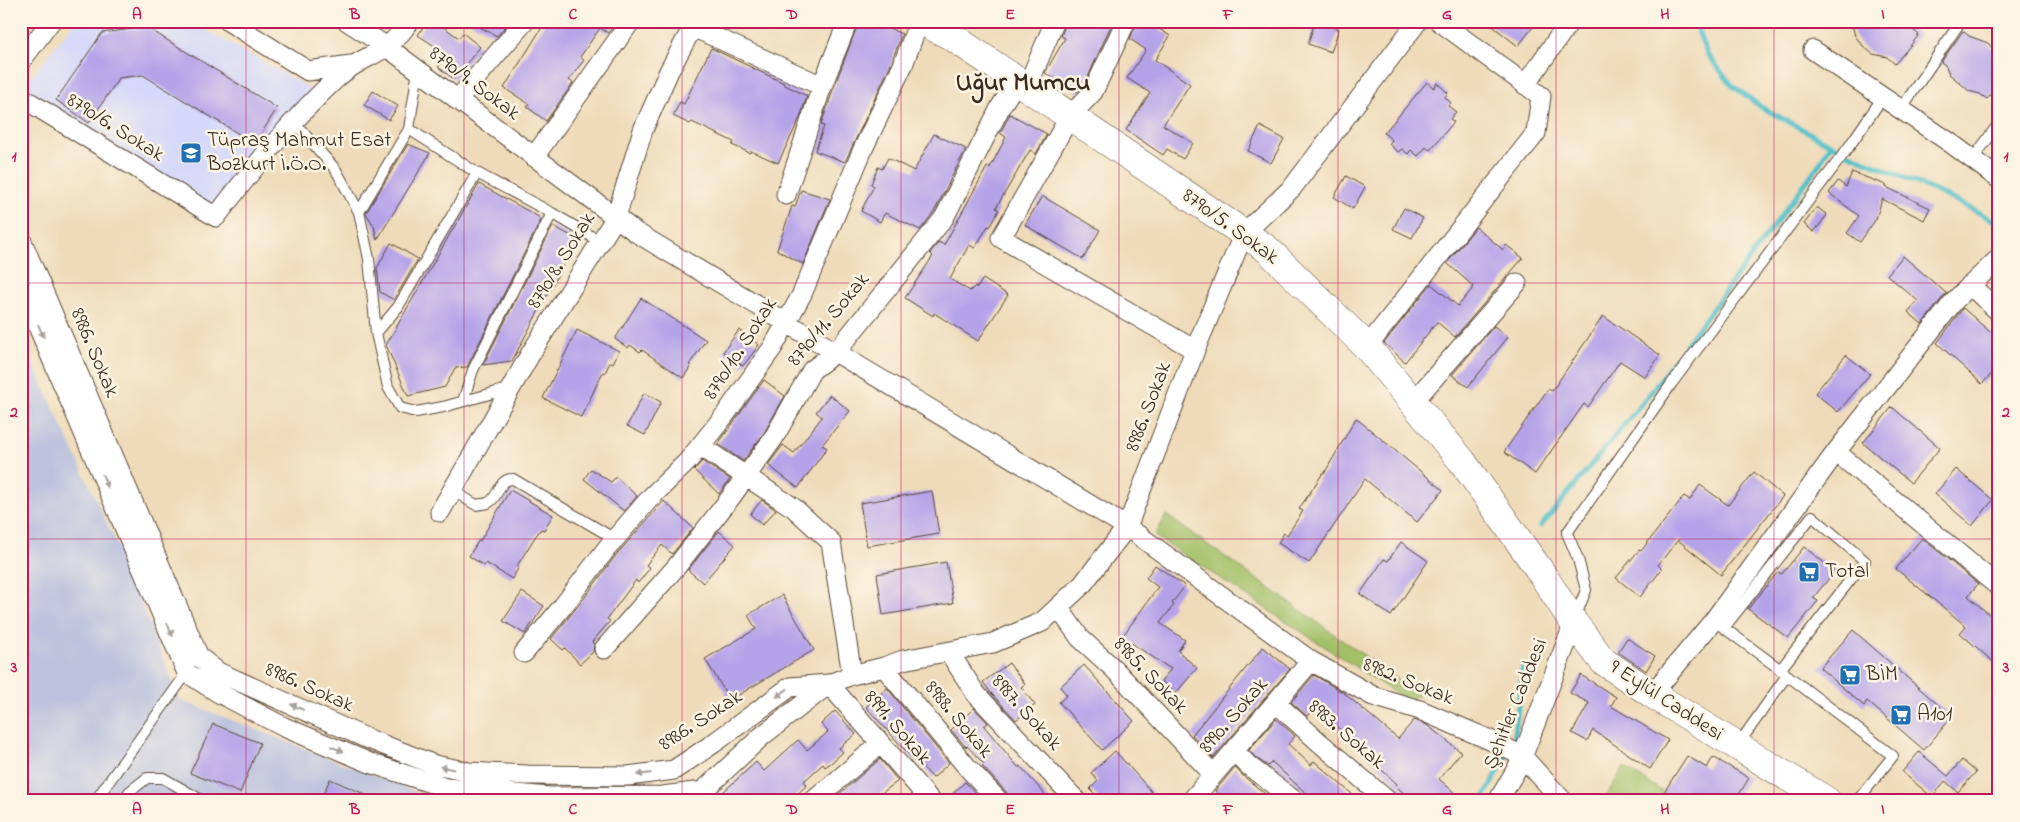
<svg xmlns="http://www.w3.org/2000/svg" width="2020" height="822" viewBox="0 0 2020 822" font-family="'Indie Flower',sans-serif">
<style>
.built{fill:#d5d8f9}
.industrial{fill:#bdc3de}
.green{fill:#a2c067;stroke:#6e7542}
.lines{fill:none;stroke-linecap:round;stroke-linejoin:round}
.stream{stroke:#52c0c9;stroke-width:5}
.building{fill:#b5a3e9}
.lane-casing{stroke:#564535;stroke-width:12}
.street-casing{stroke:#564535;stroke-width:21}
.primary-casing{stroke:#564535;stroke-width:29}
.lane{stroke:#fff;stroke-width:10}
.street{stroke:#fff;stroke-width:19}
.primary{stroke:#fff;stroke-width:28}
.oneway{fill:#a79f9a}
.grid{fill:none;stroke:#c2185b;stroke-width:1;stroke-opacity:0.55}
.labels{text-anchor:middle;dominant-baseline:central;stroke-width:5;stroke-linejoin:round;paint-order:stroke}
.street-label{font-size:21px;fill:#3b2a1e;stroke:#fcf5e5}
.poi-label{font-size:21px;fill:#3b2a1e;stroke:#fcf5e5;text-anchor:start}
.district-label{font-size:26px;font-weight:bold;fill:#3b2a1e;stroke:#fcf5e5}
.neatline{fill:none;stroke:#c2185b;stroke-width:2}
.grid-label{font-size:16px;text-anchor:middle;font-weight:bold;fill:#c2185b}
</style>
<rect width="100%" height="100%" fill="#fcf5e5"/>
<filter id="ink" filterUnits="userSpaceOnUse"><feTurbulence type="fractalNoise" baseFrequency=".02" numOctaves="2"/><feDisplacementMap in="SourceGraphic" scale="10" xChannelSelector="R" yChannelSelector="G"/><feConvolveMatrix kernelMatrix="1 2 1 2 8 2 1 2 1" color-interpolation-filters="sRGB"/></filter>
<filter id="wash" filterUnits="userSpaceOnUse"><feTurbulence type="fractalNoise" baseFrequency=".0096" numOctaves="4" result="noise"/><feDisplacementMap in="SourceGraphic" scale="20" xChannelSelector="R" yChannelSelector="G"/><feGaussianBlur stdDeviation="1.12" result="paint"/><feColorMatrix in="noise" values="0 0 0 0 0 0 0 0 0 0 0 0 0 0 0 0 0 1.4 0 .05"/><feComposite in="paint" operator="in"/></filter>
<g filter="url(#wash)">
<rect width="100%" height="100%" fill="#efdbba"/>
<path class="built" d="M76,21H190L311,89L217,213L21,90Z"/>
<path class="industrial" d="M21,338L120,551L180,700L439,801H21Z"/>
<path class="green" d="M1166,515L1420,695L1406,700L1155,536Z
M1624,767L1677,801H1603Z"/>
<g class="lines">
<path class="stream" d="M1694,21L1707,54L1732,85L1761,107L1843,151L1942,194L1999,223
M1541,526L1651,392L1820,163L1831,144
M1482,801L1514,742L1523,664"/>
</g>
<g id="blocks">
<path class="building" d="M427,21H435L459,38L463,33L480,47L454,79L438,67L448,55L418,35Z
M468,21H510L497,36Z
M546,21H617L608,33L600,28L580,57L584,60L569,80L573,83L546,121L527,107L529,104L504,88Z
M859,21H873L902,34L890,66L845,162L815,151L824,126L821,125L833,90Z
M1067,21H1113L1084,86L1077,92L1045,73L1065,38L1061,36Z
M1137,21H1147L1170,36L1155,60L1190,84L1163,125L1193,143L1183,159L1167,149L1163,155L1126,130L1150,93L1127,78L1146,50L1130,39Z
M1315,21H1335L1333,27L1339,29L1331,52L1308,44Z
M1486,21H1538L1518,46Z
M1851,21H1908L1912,29L1919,35L1895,64L1887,57L1873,54L1863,46L1855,36Z
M146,27L277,108L255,144L143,75L119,78L89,123L56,100L102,33Z
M1963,31L1969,36L1988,43L1999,56V86L1987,99L1980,94L1969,91L1961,84L1949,74L1946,66L1941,62Z
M711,48L784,83L783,84L807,96L800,118L778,163L751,151L750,153L732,145L734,142L692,122L690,124L673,116L680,102L684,104Z
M1427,82L1434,88L1437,83L1448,93L1445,97L1451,103L1448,106L1456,112L1450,119L1454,122L1430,150L1426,147L1418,156L1411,150L1408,154L1402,149L1398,152L1389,144L1392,140L1384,133Z
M373,91L398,106L389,120L364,105Z
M1010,114L1047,134L1036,154L1030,150L996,208L999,210L990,227L988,226L975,248L969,245L950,279L970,291L975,286L977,288L983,279L1008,295L978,341L934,313L933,316L905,298L933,256L930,253L939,242L944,245L987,167L990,168L1006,137L1000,133Z
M1260,126L1284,139L1271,163L1248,151Z
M934,134L966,149L934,212L920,230L885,213L880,222L861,211L874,186L871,184L878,167L882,169L888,158L914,171Z
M408,144L430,153L377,240L374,226L366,213Z
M1852,172L1886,185V187L1930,208L1924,220L1882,199L1876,219L1860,242L1847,233L1859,216L1829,193L1838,181L1846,187Z
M1346,176L1365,187L1353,209L1334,197Z
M479,184L539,217L541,220L467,367L455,368L445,387L408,396L386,345Z
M801,190L830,199L803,264L777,250L792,206L795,207Z
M1042,196L1100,230L1083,259L1025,225Z
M1817,207L1827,215L1814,232L1804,224Z
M1404,208L1423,218L1412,238L1393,229Z
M553,226L577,239L512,361L483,365Z
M1476,227L1503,250L1506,245L1523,258L1455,337L1437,322L1405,362L1384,343L1431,284L1458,306L1474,287L1447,263Z
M391,243L418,259L394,300L380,292L377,268Z
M1903,256L1946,293L1922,324L1908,312L1918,301L1887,275Z
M641,298L706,340L689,365L691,366L683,378L642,350L640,352L630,345L628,348L615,339Z
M1963,308L1999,340V366L1982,384L1937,343Z
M1603,316L1660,355L1645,377L1620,361L1588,407L1584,404L1535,474L1504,452L1548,389L1552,391Z
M1494,326L1508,337L1468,387L1452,375Z
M577,330L619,351L613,363L610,362L605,373L603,372L581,417L543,398Z
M739,330L759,345L743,366L723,352Z
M1846,355L1870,374L1838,412L1815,393Z
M764,380L785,396L764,433L743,461L718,444Z
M644,393L661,402L645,435L627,426Z
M830,395L850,411L822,445L827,448L798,488L768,465L783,445L794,453L822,417L816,412Z
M1892,407L1940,448L1911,483L1863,443Z
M1356,418L1443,490L1417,522L1365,479L1309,563L1278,543L1284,533L1287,535L1303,511L1299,509L1323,473L1324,474Z
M702,461L730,479L719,494L694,470Z
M591,469L611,482L616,477L637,496L624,511L584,479Z
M1956,469L1993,500L1972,526L1935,494Z
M1754,472L1783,496L1721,575L1678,540L1658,565L1662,569L1640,597L1616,578L1639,550L1641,551L1684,496L1690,500L1700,485L1728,505Z
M510,490L553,515L544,530L541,529L535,537L517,566L519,567L512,579L486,563L484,566L469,556L479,540L480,541Z
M932,491L939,534L867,546L860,503Z
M762,500L776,510L762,525L750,514Z
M664,501L693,528L672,554L662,545L646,565L650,568L638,583L636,580L607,619L610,621L592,642L594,644L593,652L580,664L565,648L563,650L551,639L585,597L616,555Z
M719,531L735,545L703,583L688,570Z
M1922,538L1978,584L1968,596L1999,623V667L1960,633L1966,626L1896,569Z
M1401,542L1428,561L1391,616L1360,594L1384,559L1388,561Z
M1804,547L1835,571L1813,598L1818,601L1788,638L1748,609L1778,572L1782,574Z
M946,562L953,603L883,615L877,574Z
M1155,565L1185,586L1172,603L1174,605L1160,623L1185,640L1178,651L1197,668L1176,693L1161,681L1171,669L1122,637L1158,587L1146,578Z
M522,592L544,606L525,634L503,621Z
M782,595L814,650L730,700L705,659L756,629L748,615Z
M1853,630L1952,717L1924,750L1867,701L1864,706L1820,668Z
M1627,638L1655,656L1646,671L1618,652Z
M1263,647L1290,669L1213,758L1192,735Z
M1009,663L1025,684L1021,687L1035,705L1016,720L991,693L983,682Z
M1084,665L1134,721L1102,750L1059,702L1067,695L1060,687Z
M1314,675L1344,693L1398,739L1414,720L1427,725L1461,752L1439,779L1464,801H1417L1410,795L1408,797L1396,786L1397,784L1355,745L1356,744L1336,726L1334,727L1314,709L1307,716L1291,702Z
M1581,675L1616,697L1611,706L1668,740L1650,769L1593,730L1587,741L1572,733L1589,703L1570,693Z
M887,688L949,763L933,778L916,760L915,761L866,707Z
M974,708L988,723L984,726L1018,767L1020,766L1051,801H1010L1007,793L982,766L984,764L967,746L966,747L951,730Z
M835,711L856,734L839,748L843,752L831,763L825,767L823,764L804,781L807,785L790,801H731L723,792L756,762L764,771L798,740L807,750L828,732L821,724Z
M1276,719L1295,736L1288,744L1311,765L1314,761L1360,801H1318L1312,795L1310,797L1272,762L1268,766L1256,758L1249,750Z
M213,724L260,743L240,793L190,773Z
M1115,751L1160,801H1101L1090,789L1098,781L1091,773Z
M1919,752L1948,776L1962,760L1976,772L1958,792L1945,781L1932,797L1902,772Z
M1687,756L1707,768L1713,757L1749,778L1735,801H1678L1664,792Z
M880,759L898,781L879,795L883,801H831Z
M1235,767L1242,775L1274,801H1227L1215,791Z
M330,779L380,801H320Z
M965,782L983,801H945Z"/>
</g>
</g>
<g filter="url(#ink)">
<use href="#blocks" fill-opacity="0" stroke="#564535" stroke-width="1"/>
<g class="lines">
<g class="lane-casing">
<path id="lane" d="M1901,109L1961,21
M294,122L336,170L359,212L369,259L376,333L388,387L400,408L416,412L443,407L511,388
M409,129L477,173L552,213L601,242
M1973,159L1999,123
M359,212L409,129L418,70
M376,333L398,307L477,173
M463,401L473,370L552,213
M452,490L476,505C480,504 485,504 488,503C500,497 498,478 513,479L615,539
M1575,618L1586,590L1578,559L1567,533L1672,383L1848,148L1883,97
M1720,625L1785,673
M1724,628L1812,516L1865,561L1780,670
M1738,745L1787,675L1893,756L1857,801
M95,801L189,670
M125,801L129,792L147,778H163L203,801"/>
</g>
<g class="street-casing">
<path id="street" d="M228,21L308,71L351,65
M347,21L387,47L637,233L1127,527L1311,661L1373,696L1420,710L1490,740L1522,756L1563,801
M1126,21L1093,92L1070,116L1001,238L1195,350
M693,27L822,86
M1813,50L1952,144L1999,179
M21,61L51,21
M1525,85L1570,21
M1027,87L1055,21
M21,97L216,217C254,167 292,119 338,77C354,62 369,58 386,47C396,40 403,31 409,21
M457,100L525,21
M534,157L631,21
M786,195L822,86L848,21
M21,239L199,657L218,672L366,738L435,765L469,772L527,775L628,776L674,770L714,743L790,687L829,684
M1970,285L1999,312
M21,287L187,673L217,692L284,727L370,763L446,788L550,797L662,796L703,791L762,736L829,684L852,675L884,667L903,660L993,643L1042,622L1082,585L1127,527L1195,350L1244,233L1292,188L1418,21
M1367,347L1536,133L1541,96L1439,21
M1413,402L1517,283
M700,446L794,508L831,542L852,675
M1836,452L1999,587
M440,512L531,353L616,217L643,130L669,71L696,21
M1058,607L1080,638L1114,669L1213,774
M604,649L677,566L731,497L773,439L812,370L836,352L944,218L1001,106L1017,81
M949,652L976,694L1077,801
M524,653L563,606L607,548L651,497L688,461L725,415L773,347L802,294L863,149L903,65L919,21
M884,667L968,768L999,801
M829,684L931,801
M1652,694L1714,620L1836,452L1954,301L1999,258
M1276,703L1319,742L1388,801
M1234,751L1249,766L1295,801
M813,801L880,744
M1191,801L1311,661
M1498,801L1520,763L1574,623"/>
</g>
<g class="primary-casing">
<path id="primary" d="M921,21L951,36L1267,249L1367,347L1462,461L1538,568L1574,623L1603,661L1652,694L1827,801"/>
</g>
<use href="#lane" class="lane"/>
<use href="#street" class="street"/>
<use href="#primary" class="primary"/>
</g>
<defs><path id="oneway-solid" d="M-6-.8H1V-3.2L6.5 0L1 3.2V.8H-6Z" transform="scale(1.25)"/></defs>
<g class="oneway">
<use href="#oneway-solid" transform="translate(41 331) rotate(66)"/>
<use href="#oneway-solid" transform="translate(105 481) rotate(67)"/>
<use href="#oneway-solid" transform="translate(170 630) rotate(67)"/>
<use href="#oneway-solid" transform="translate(782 693) rotate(144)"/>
<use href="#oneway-solid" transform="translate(297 707) rotate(-156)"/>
<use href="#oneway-solid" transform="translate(337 749) rotate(23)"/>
<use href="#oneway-solid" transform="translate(447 768) rotate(-169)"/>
<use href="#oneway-solid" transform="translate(644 774) rotate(172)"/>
</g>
</g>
<path class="grid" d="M246,21V801M464,21V801M682,21V801M901,21V801M1119,21V801M1338,21V801M1556,21V801M1774,21V801M21,283H1999M21,539H1999"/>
<defs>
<g id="school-square" transform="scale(1.125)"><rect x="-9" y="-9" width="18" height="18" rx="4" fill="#1f6fb2" stroke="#fcf5e5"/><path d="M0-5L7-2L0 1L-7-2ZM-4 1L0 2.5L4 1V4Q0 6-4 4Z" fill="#fff"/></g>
<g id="supermarket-square" transform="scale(1.125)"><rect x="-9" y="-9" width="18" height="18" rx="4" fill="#1f6fb2" stroke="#fcf5e5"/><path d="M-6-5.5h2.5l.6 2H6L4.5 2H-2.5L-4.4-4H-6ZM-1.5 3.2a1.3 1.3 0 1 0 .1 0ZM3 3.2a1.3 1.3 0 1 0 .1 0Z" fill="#fff"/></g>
</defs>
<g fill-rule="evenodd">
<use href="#school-square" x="191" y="153"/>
<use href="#supermarket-square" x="1809" y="572"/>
<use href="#supermarket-square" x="1850" y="675"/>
<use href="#supermarket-square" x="1901" y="715"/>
</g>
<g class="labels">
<g class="street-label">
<text transform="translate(474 84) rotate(37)">8790/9. Sokak</text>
<text transform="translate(115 128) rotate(32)">8790/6. Sokak</text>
<text transform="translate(1230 227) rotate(36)">8790/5. Sokak</text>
<text transform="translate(562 261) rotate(-58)">8790/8. Sokak</text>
<text transform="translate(829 320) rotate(-50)">8790/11. Sokak</text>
<text transform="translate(741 349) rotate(-57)">8790/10. Sokak</text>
<text transform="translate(94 353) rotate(67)">8986. Sokak</text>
<text transform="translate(1149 407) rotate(-69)">8986. Sokak</text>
<text transform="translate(1150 676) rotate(46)">8985. Sokak</text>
<text transform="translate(1408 682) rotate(22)">8982. Sokak</text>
<text transform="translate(309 688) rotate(24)">8986. Sokak</text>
<text transform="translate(1666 701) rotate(33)">9 Eylül Caddesi</text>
<text transform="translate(1516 704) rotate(-68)">Şehitler Caddesi</text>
<text transform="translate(1026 713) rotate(48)">8987. Sokak</text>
<text transform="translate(1234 716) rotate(-49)">8990. Sokak</text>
<text transform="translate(958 720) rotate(50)">8988. Sokak</text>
<text transform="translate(701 721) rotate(-33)">8986. Sokak</text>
<text transform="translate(897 728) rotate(49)">8991. Sokak</text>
<text transform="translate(1346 735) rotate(41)">8983. Sokak</text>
</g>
<g class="poi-label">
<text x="207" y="141">Tüpraş Mahmut Esat<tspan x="207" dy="24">Bozkurt İ.Ö.O.</tspan></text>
<text x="1825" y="572">Total</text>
<text x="1866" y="675">BİM</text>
<text x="1917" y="715">A101</text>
</g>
<g class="district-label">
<text x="1023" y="84">Uğur Mumcu</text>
</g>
</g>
<rect width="2020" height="822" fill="none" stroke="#fcf5e5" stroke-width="55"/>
<rect x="28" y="28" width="1964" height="766" class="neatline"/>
<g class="grid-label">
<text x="137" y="19">A</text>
<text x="355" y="19">B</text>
<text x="573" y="19">C</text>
<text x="792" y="19">D</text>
<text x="1010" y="19">E</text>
<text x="1228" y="19">F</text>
<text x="1447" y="19">G</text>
<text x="1665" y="19">H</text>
<text x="1883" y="19">I</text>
<text x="14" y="161">1</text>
<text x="2006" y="161">1</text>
<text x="14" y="417">2</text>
<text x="2006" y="417">2</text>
<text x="14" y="672">3</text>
<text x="2006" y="672">3</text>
<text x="137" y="814">A</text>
<text x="355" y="814">B</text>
<text x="573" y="814">C</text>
<text x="792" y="814">D</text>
<text x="1010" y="814">E</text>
<text x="1228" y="814">F</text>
<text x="1447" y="814">G</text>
<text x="1665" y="814">H</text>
<text x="1883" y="814">I</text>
</g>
</svg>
